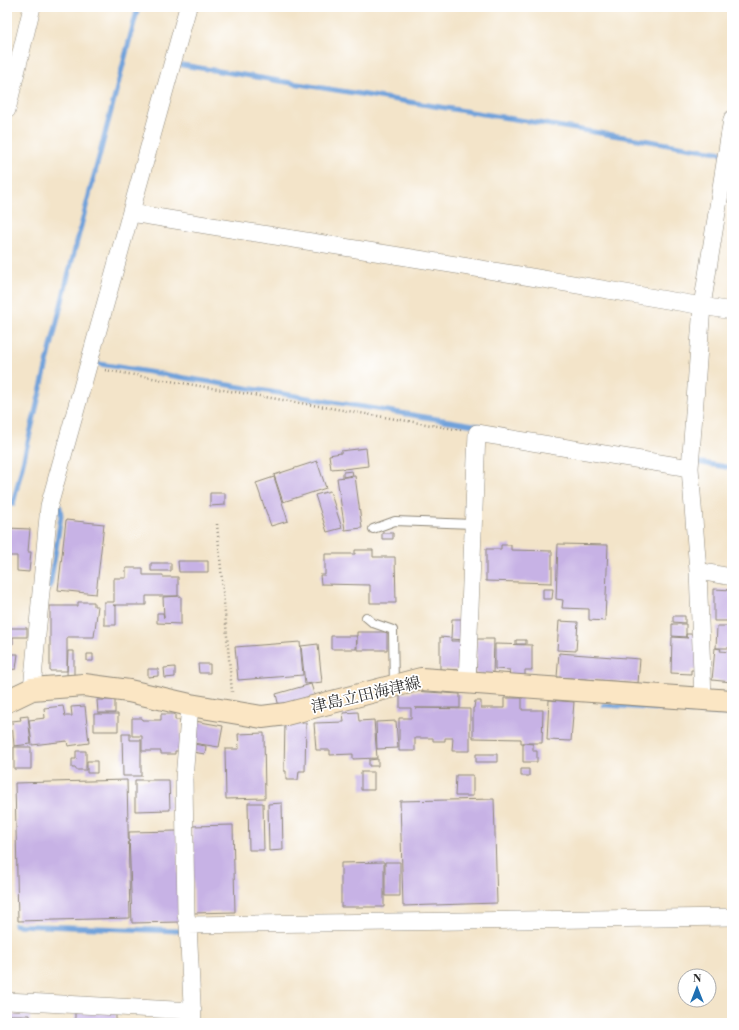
<svg xmlns="http://www.w3.org/2000/svg" width="739" height="1030" viewBox="0 0 739 1030" font-family="'Libre Bodoni','Noto Serif JP',serif">
<style>
.lines{fill:none;stroke-linecap:round;stroke-linejoin:round}
.stream{stroke:#6fa1da;stroke-width:5}
.building{fill:#c7b2e5}
.lane-casing{stroke:#8f887a;stroke-width:10}
.street-casing{stroke:#8f887a;stroke-width:18}
.secondary-casing{stroke:#8f887a;stroke-width:24}
.path{stroke:#8f887a;stroke-width:2.5;stroke-dasharray:1 3;stroke-linecap:butt}
.lane{stroke:#fff;stroke-width:8}
.street{stroke:#fff;stroke-width:17}
.secondary{stroke:#fbe6c4;stroke-width:22}
.labels{text-anchor:middle;dominant-baseline:central;stroke-width:3.5;stroke-linejoin:round;paint-order:stroke}
.street-label{font-size:16px;fill:#2b2b2b;stroke:#fff}
</style>
<rect width="100%" height="100%" fill="#fff"/>
<filter id="ink" filterUnits="userSpaceOnUse"><feTurbulence type="fractalNoise" baseFrequency=".025" numOctaves="2"/><feDisplacementMap in="SourceGraphic" scale="8" xChannelSelector="R" yChannelSelector="G"/><feConvolveMatrix kernelMatrix="1 2 1 2 8 2 1 2 1" color-interpolation-filters="sRGB"/></filter>
<filter id="wash" filterUnits="userSpaceOnUse"><feTurbulence type="fractalNoise" baseFrequency=".012" numOctaves="4" result="noise"/><feDisplacementMap in="SourceGraphic" scale="16" xChannelSelector="R" yChannelSelector="G"/><feGaussianBlur stdDeviation="0.9" result="paint"/><feColorMatrix in="noise" values="0 0 0 0 0 0 0 0 0 0 0 0 0 0 0 0 0 1.4 0 .05"/><feComposite in="paint" operator="in"/></filter>
<g filter="url(#wash)">
<rect width="100%" height="100%" fill="#f3e4c9"/>
<g class="lines">
<path class="stream" d="M182,65L723,153
M100,364L480,426
M696,464V462L732,468
M7,503L13,504L68,276L138,7
M50,587L61,516L60,507
M604,705L732,714
M15,925L179,931"/>
</g>
<g id="blocks">
<path class="building" d="M366,448L368,466L344,469L343,468L331,469L329,455L341,453V451Z
M317,461L326,488L283,502L274,475Z
M352,471L353,475L343,477V472Z
M355,476L362,528L345,530L337,478Z
M274,477L288,521L271,526L256,483Z
M330,491L342,528L327,532L315,495Z
M210,493H225V505L210,506Z
M66,520L104,524L96,594L58,590Z
M7,528L30,529L28,552H31L29,572L17,571V556H7Z
M382,533H393V539H382Z
M558,544L608,545L605,621L589,620V609L562,608L563,600L556,599Z
M501,545H511V550L552,551V583L486,581V549H501Z
M355,550H373V557H395L396,603H370V585L321,584L320,575H325V554H355Z
M178,561H208V572H179Z
M151,563H171V571H151Z
M126,568H143V575H163V577H178V596H146V605H113L116,606V625H104V602H114V578H126Z
M543,589H553L552,599H543Z
M714,589L732,590V621H714Z
M181,596V624L157,623V613H163L164,618L163,597Z
M78,602H94V606H98L94,637H67V671H50V606H78Z
M673,616H685V623L673,622Z
M452,619H466V640L451,639V641H465V670L440,669V637L451,638Z
M559,621L578,622L576,651L557,650Z
M672,624H686V637L672,636Z
M717,626H732V648H716Z
M7,628H27V637H13V644H7Z
M357,632H387V650H357Z
M686,634H698V670H691V674L671,673L672,637L688,638L686,637Z
M331,636H357L356,649H331Z
M477,639H494L493,674H476Z
M516,640H526V644H516Z
M300,642L303,675L238,680L235,647Z
M318,644L322,682L305,684L301,646Z
M495,644L532,645V670H525V676L509,675L510,670L495,669Z
M715,648L721,649L720,651L732,652V682L712,680Z
M68,651H74V675H67Z
M559,653L640,659L638,683L557,677Z
M7,654H18L16,669L7,670Z
M87,654H93V661H87Z
M198,664H210V673H199Z
M175,667V677L165,678L164,668Z
M148,669H158V676L148,677Z
M311,684L315,697L279,707L276,694Z
M412,691L460,694V708H415L470,709V751H452L453,738H445V741H433V738H415V751H399V718H411V708H400V693H412Z
M504,698H522V710H543L542,743H521V739L473,738V708H474L475,701H481V708H504Z
M97,700H115V713H98Z
M549,700L574,702L571,741L547,740Z
M63,706L65,716H72L71,707L85,706L89,743L68,746L67,741L32,745L29,720L45,718L44,708Z
M358,712L359,721L374,720L377,758L353,759V754L330,755V750H316L314,723L344,722L343,713Z
M94,714H118V731H94Z
M161,714H175V720H180L181,751H175V754H161V751H142V736H132V718H142V720H161Z
M28,716L31,744L14,746L12,721L21,720L20,717Z
M195,721L223,726L219,747L193,743Z
M396,721L398,748L377,749L376,722Z
M285,722L306,723L305,771H299L298,780H286V771H284Z
M264,733L265,798L226,799L225,749H239L238,734Z
M122,734H130V740H141V776H123Z
M523,743L533,744V751H537V762H523Z
M193,744L206,746L205,754L192,752Z
M14,747H31V769H14Z
M76,751H86V770H76V768H72V759H76Z
M476,754H497V762H476Z
M378,759V766H369V760Z
M87,761H97V773H87Z
M521,769H529V776H521Z
M361,772H374V790H361Z
M456,775H473V796H455Z
M127,780L130,918L18,921L15,783Z
M135,780H169L170,810L135,811Z
M494,799L497,903L403,906L400,801Z
M248,803H263L264,850H249Z
M282,803L283,850L269,851L268,804Z
M233,825L235,912L194,913L192,826Z
M177,831L180,922L132,923L129,832Z
M384,862V907H341V863Z
M385,862H400V896H385Z
M75,1013H116V1023H75Z
M7,1015H30V1023H7Z"/>
</g>
</g>
<g filter="url(#ink)">
<use href="#blocks" fill-opacity="0" stroke="#8f887a" stroke-width="1"/>
<g class="lines">
<g class="lane-casing">
<path id="lane" d="M373,529L395,521L473,524
M366,617L373,623L393,630L394,686"/>
</g>
<g class="street-casing">
<path id="street" d="M7,110L32,7
M131,213L525,276L732,311
M698,571L732,577
M467,683L477,433L690,468
M32,689L49,506L188,7
M703,698L698,571L690,468L702,306L732,119
M190,705L184,779L186,915L188,925L193,1023
M188,925L732,917
M7,1001L193,1011"/>
</g>
<g class="secondary-casing">
<path id="secondary" d="M7,701L32,689L84,685L129,691L190,705L262,717L286,714L421,679L732,701"/>
</g>
<path class="path" d="M105,370L461,430
M217,524L232,692"/>
<use href="#lane" class="lane"/>
<use href="#street" class="street"/>
<use href="#secondary" class="secondary"/>
</g>
</g>
<g class="labels">
<g class="street-label">
<text transform="translate(366 695) rotate(-13)">津島立田海津線</text>
</g>
</g>
<rect width="739" height="1030" fill="none" stroke="#fff" stroke-width="24"/>
<g transform="translate(697 988)"><circle r="19" fill="#ffffff" stroke="#aaaaaa"/>
<path d="M0-3L7 15L0 10L-7 15Z" fill="#1f6fb2"/>
<text y="-6" font-size="11" font-weight="bold" text-anchor="middle" fill="#2b2b2b">N</text>
</g>
</svg>
